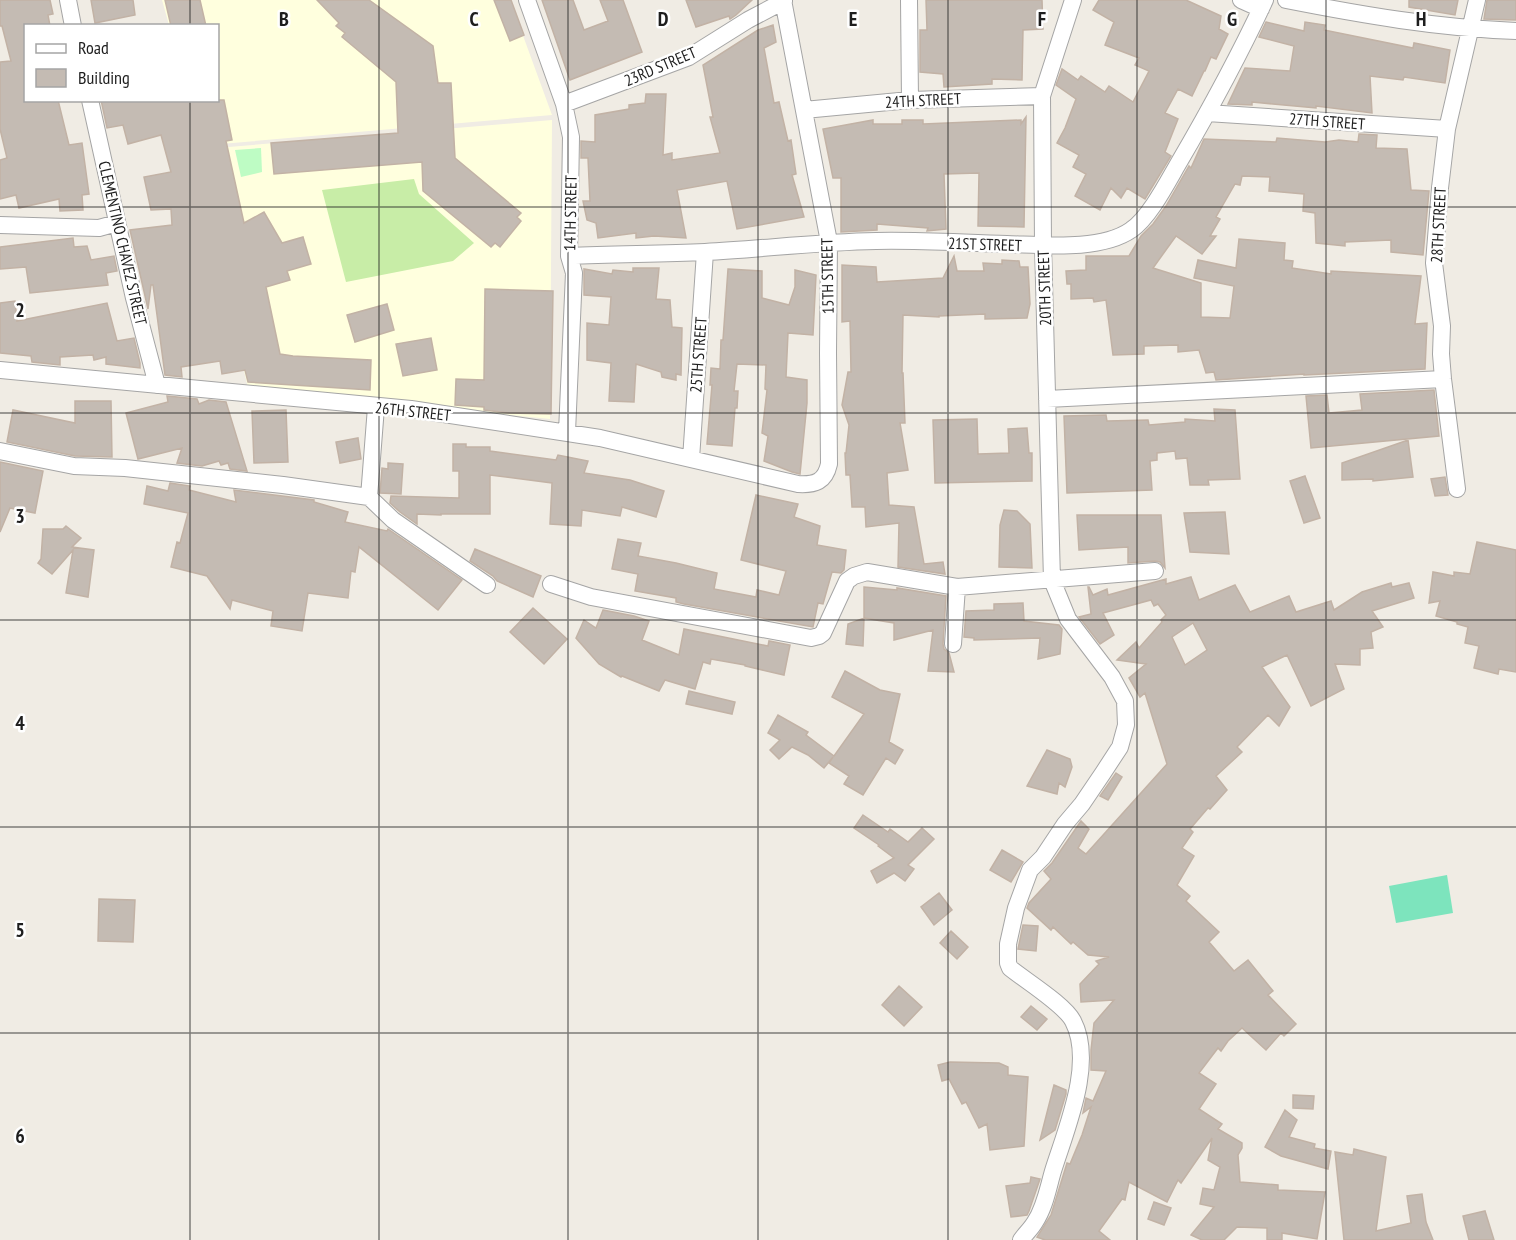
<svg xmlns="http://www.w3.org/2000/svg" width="1516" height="1240" viewBox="0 0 1516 1240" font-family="'PT Sans Narrow',sans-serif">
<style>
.education{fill:#ffffde}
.grass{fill:#c8eda7}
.park{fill:#befcc4}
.pitch{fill:#7de4bd}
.building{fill:#c4bbb3;stroke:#c2b2a5;stroke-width:1.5;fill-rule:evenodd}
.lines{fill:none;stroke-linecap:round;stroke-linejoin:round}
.minor-casing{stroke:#a5a5a5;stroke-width:18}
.minor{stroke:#fff;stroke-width:16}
.grid{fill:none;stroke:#1e1e1e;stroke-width:1.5;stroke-opacity:0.55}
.labels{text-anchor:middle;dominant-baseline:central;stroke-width:5;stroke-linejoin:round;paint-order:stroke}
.street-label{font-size:16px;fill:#1e1e1e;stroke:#fff}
.grid-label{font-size:20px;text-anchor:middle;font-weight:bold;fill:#1e1e1e;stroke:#fff;stroke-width:5;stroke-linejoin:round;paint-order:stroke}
</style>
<rect width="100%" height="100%" fill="#f0ece4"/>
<path class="education" d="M162,0H510L552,115L198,146L218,100V26L169,25Z
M552,120L550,419L248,388L192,150Z"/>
<path class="grass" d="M414,179L419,194L474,243L453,261L346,282L322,190Z"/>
<path class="park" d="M261,148L262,172L241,177L235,150Z"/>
<path class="pitch" d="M1447,875L1453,913L1396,923L1389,886Z"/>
<path class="building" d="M0,0H50L53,14L48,15L50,26H26V100H58L69,145L82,143L89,194L82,195L83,210L60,211L59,199L19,208L16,195L0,199V160L7,158L0,129V62L11,61L2,26H0Z
M91,0H133L135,15L95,23Z
M165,0H200L206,26H171Z
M317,0H369L433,46L438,83H451L455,158L521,213L517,217L521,221L500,247L495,243L491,247L423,191L422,162L274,174L271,143L398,133L396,82L342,37L345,33L336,26L339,23Z
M494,0H511L524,35L510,41Z
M542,0H573L584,30L608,21L600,0H623L642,52L570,80Z
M686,0H752L736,15L730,19L729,16L696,27Z
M926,0H1042L1043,29L1023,30L1022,80L992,79V84L944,87L943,74L920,72V30H927Z
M1099,0H1186L1221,16L1219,29L1228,34L1216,59L1211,57L1205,71H1204L1192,96L1178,89L1165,113L1178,119L1165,152L1171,156L1145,199L1127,188L1121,198L1111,188L1100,210L1075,196L1086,174L1073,167L1079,155L1057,143L1065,128L1076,99L1056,85L1062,69L1078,80L1081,76L1105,92L1109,86L1133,102L1149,71L1135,65L1139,58L1105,45L1114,22L1093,10Z
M1409,0H1458L1455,15L1409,7Z
M1487,0H1516V20L1484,19Z
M1266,22L1304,31L1305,22L1325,25L1324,30L1413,48L1414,43L1450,50L1445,83L1404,77L1403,80L1370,76L1372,113L1316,106V108L1252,102V105L1228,104L1245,68L1290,71L1294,46L1259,37Z
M773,25L776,42L764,48L774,103L779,102L788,141L791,140L796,174L792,175L804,217L737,229L727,181L677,190L686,238L654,236L636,238V233L598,238L596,223L587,220L583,201H590L588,158H581V141L595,142V115L629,109V105L645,103L646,94H666L663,155L672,153V160L720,153L710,117H713L703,65L758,30Z
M101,100H224L232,140L226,141L244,223L264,212L282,243L303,237L311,264L287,271L290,280L266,287L280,354L293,356L371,360L370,390L248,382L245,370L222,374L220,361L181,367L182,377L165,375L153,285H151L148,309L130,230L172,225L171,209L151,210L144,177L171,172L161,135L128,144L123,125L107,128Z
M1026,117L1024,227L978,226L979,173L944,174L946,229L927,231L928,228L877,224V230L841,232V178H833L823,129L873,120V124H902V120H923V124L1021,120V124Z
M1359,134L1377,135L1376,148L1407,149L1411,190L1429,191L1423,255L1391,252V240L1345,242V246L1316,243L1315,213L1303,211L1304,194L1269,191L1270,177L1242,176L1240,185L1235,184L1216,217L1220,219L1210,236H1216L1202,254L1176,236L1153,268L1201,283V317L1230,318L1234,286L1194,278L1198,260L1236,268L1239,239L1285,243L1284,260L1293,261L1292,268L1331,274V271L1421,276L1415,324L1427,323L1425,369L1304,375V374L1216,380L1214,372L1206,373L1199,350L1178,352V345L1144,346V354L1113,355L1106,300L1094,302L1093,298L1071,299V284H1067L1066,271L1086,270V256H1129L1141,236L1153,224L1166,206L1189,166L1191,168L1204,139L1276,142L1277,138L1325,142L1339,140L1358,142Z
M73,238L74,247L87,246L91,260L114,256L117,271L106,273L108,285L30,293L26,267L0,269V247Z
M954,256L957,271H984L983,263L1002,264V260L1019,261L1020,267H1028L1030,304L1027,318L985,319V314L939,316V317L903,315L902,373H903L905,423H900L908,470L887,473L889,505L914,507L924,564L943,562L945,574L898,567L899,523L866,527L865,507H852L850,475H846L845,453H846L849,425L842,405L848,372H851L850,321L842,322V265L876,267L877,282L943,278Z
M633,268H659L656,299L670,300L672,327L682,328L681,375L676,374V380L662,377L661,372L636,364L634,402L609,401L611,363L587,360V323L609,325L611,297L584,295V269L612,274L613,270L633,272Z
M728,269L762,271V298L789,305L795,287V270L816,275L813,335L788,333L786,377L807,380V403L800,474L792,472L764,461L768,436L762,433L767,390L765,389L766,365L737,364L734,391H738L737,408H735L732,446L707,444L712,385H710L711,368L720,369L721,340H723Z
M485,289L553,291L551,414L509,413L484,410V407L455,405L456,379L484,380Z
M15,301L17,321L107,303L117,341L134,338L140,363V368L106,364V357L94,360L93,355L60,357V365L32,362L31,356L0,353V303Z
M387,304L394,330L355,342L347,315Z
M431,338L437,370L403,376L396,344Z
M1434,390L1439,436L1311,448L1306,396L1327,395L1329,413L1362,410L1360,394Z
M167,396L197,399L199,404L209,400L226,402L247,471L230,469L228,463L221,465L219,461L202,466L177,463L182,448L138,459L126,413L168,402Z
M75,401H111L112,457L75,456L7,442L13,410L75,423Z
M1214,409L1235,410L1240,479L1208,480L1209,485H1190L1187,458L1176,459L1175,451L1157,453V460L1150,461L1152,490L1067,493L1064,416L1106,415L1107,421L1148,420L1149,425L1185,422V419L1215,421Z
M286,410L288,462L254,463L252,411Z
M977,419L978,454L1009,453L1008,429L1027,428L1029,453H1032V481L935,483L933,420Z
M358,438L361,459L340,463L336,442Z
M1408,440L1413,477L1373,481V479L1342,480V463Z
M453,444H466V447H490V451L556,460L558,455L588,461L584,473L630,480L664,491L656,517L622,507L620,516L582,510L581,526L550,524L552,483L490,475V514H441V515L417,514V524L400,512L390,503L391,496L459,498V471H453Z
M0,462L43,471L35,513L10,508L0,532Z
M388,463L403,464L401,494L380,493L382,468L388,469Z
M1305,476L1320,518L1304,523L1290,481Z
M1445,477L1448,495L1435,496L1431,479Z
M170,483L190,486L189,490L236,502L234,490L314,500V502L348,512L345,522L387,531L388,529L462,580L438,610L359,547L355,572L351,571L348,598L308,593L302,631L271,626L273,611L232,600L230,609L207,576L171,567L177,542L180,543L188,513L144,504L147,486L168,491Z
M756,495L798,504L794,517L820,526L817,545L846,550L844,570L841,573L832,572L823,604L818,603L813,627L684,604L676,602V598L635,591L638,574L612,569L618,539L641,543L638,556L676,563L717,573L714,589L756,597L757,590L779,595L786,571L741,560Z
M1004,510L1017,511L1030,524L1032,568L999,567L1000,525Z
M1225,512L1229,554L1190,552L1184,513Z
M1077,515H1161L1165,568L1160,562L1155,561L1128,563V547L1079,550Z
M66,526L81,538L72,547L94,550L88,597L66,593L73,550L52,574L38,563L41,559L43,529H63Z
M1477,542L1516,550V672L1499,669L1498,674L1474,668L1479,646L1465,643L1468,627L1457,624V622L1436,616L1440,601L1429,603L1433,572L1454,576V572L1470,574Z
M475,549L541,576L533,597L497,581L493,576L470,561Z
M1191,577L1199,600L1235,585L1250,612L1289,596L1296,612L1331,601L1334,610L1362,592L1391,583L1392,587L1409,583L1414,598L1372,611L1383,627L1371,632L1373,648L1360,649V665L1335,664L1344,689L1311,706L1287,655L1262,667L1290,707L1279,726L1268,715L1237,747L1242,752L1216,776L1227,790L1210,809L1208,808L1190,829L1193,832L1182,848L1194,856L1177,885L1190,896L1186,901L1219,932L1209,942L1234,971L1248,960L1273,991L1268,995L1296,1024L1284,1036L1281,1033L1266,1050L1242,1028L1228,1041L1221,1051L1218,1048L1199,1073L1216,1084L1199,1109L1222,1124L1218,1129L1242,1143V1148L1238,1155L1240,1182L1278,1185V1190L1325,1192L1317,1239L1282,1233V1240H1267V1228L1237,1227L1224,1240H1202L1191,1235L1214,1207L1200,1204L1203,1188L1214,1190L1220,1167L1208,1160L1212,1138L1181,1183L1178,1180L1167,1202L1129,1182L1125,1200L1122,1199L1099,1231L1110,1240H1045L1037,1237L1051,1215L1067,1163L1070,1164L1082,1135L1091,1107L1083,1113L1086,1098L1093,1101L1106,1071L1091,1070V1050L1094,1023L1114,1000L1081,1002L1080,984L1099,964L1096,961L1109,957L1088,955L1073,942L1071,944L1053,927L1051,930L1027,908L1029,903L1051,879L1044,871L1052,863L1081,821L1089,829L1078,848L1086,854L1167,764L1145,693L1140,697L1129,678L1146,664L1117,660L1136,642L1139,648L1162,622L1161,620L1166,615L1158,604L1154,606L1151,600L1103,613L1114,635L1100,644L1079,617L1091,614L1088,587H1089L1093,595L1107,589L1108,595L1166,579V584ZM1193,623L1207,650L1185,665L1172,637Z
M864,587L897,590V588L946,596L943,644L944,649L949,653L954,672L928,671L933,630L894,640V623L864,618Z
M1023,603L1024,621L1059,625L1062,629L1060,654L1038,659L1040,638L974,640V638L964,637L966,611L994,610V604Z
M533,608L567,639L544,664L510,632Z
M603,610L634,616L649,621L642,640L679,655L684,629L768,646L769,641L790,645L784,675L745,666V665L711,659L710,664L703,662L695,689L665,680L659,691L622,676L621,677L599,664L576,638L584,620L596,628Z
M864,618L863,646L846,644L848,624Z
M845,671L880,690L900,694L889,742L903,750L895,764L886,758L863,795L844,784L849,776L829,763L833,757L824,768L808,755L792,747L779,759L770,750L780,740L768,733L778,715L808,732L806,735L834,756L864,714L832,697Z
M689,691L735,702L732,714L686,704Z
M1047,750L1070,759L1072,767L1065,787L1059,783L1057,794L1027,786Z
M1116,773L1122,777L1108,800L1100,796Z
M863,815L888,832L890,829L908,842L922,828L934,839L908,865L914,869L905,881L894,873L877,883L871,871L894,858L878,846L879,845L854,828Z
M1002,850L1023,862L1011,882L990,870Z
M939,893L952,910L934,925L921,907Z
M99,899L135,900L133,942L98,941Z
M1023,925L1038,926L1036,951L1018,949Z
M951,931L968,947L957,959L940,943Z
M899,986L922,1007L904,1026L882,1005Z
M1031,1006L1047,1019L1037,1030L1021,1017Z
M950,1062L999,1063L1008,1067V1075L1028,1077L1024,1146L990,1150L987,1124L979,1128L966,1102L962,1104L949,1079L942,1081L938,1065Z
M1054,1085L1066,1090V1094L1055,1130L1040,1140Z
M1293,1095L1314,1096L1313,1109L1293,1108Z
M1285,1110L1297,1120L1289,1137L1315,1144L1314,1148L1331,1151L1328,1169L1281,1156L1265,1147Z
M1354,1149L1386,1157L1376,1231L1411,1223L1407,1196L1422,1194L1426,1222L1433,1240H1344L1335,1152L1353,1155Z
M1031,1177L1040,1179L1029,1211L1027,1215L1011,1217L1006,1186L1030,1183Z
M1154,1202L1171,1208L1164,1225L1148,1219Z
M1485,1211L1494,1240H1469L1463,1216Z"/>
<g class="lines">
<g class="minor-casing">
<path id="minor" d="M68,0L73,26
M527,0L564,104L571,137L569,256L574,273L567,432
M909,0L910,100
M1241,0L1261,9
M1286,0C1362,15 1438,28 1516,31
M90,100L134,298L157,385
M564,104L689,57L748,20L784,1
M804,110L910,100L1042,96
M1207,113L1447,129
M0,225L99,228L117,223
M569,256C614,254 659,254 705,252C762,249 819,242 876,241C920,240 964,243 1007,244C1043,245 1101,251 1131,230C1149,218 1167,183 1178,164C1209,111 1239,56 1265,0
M0,370L411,409L600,438L798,484C815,485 825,482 829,464L828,353L829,242L783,0
M1047,399L1443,379
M0,451L74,466L125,468L283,485L369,497L393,520L487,585
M691,459L705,252
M1457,489L1443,379L1441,354L1442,326L1434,263L1440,188L1447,129L1477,0
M369,497L376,407
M551,584L591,597L811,638L819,636L823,633L847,581L854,576L867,572L957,587L1155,571
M953,644L957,587
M1021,1240C1025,1234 1031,1229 1035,1222C1045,1207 1048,1188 1053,1171C1066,1129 1095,1063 1073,1021C1065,1005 1026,981 1010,968L1008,963V944L1016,908L1030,870L1043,857L1065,824L1082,804L1103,773L1120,747L1126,725L1125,701L1112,677L1068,619L1052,580L1043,245L1042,96L1073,0"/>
</g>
<use href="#minor" class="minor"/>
</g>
<path class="grid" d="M190,0V26M379,0V1240M568,0V1240M758,0V1240M948,0V1240M1137,0V1240M1326,0V1240M190,100V1240M0,207H1516M0,413H1516M0,620H1516M0,827H1516M0,1033H1516"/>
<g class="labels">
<g class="street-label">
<text transform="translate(660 66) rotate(-23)">23RD STREET</text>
<text transform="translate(923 100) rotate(-3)">24TH STREET</text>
<text transform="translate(1327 121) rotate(4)">27TH STREET</text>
<text transform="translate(570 213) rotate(-89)">14TH STREET</text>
<text transform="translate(1438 225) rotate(-87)">28TH STREET</text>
<text transform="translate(123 243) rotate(77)">CLEMENTINO CHAVEZ STREET</text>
<text transform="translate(985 244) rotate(2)">21ST STREET</text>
<text transform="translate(827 276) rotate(-91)">15TH STREET</text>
<text transform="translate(1044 288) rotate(-92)">20TH STREET</text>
<text transform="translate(698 355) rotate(-86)">25TH STREET</text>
<text transform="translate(413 411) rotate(6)">26TH STREET</text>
</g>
</g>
<g class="grid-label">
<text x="284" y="26">B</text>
<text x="474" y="26">C</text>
<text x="663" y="26">D</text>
<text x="853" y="26">E</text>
<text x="1042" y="26">F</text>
<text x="1232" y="26">G</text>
<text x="1421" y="26">H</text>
<text x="20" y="317">2</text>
<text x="20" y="523">3</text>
<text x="20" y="730">4</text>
<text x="20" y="937">5</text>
<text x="20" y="1143">6</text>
</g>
<rect x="24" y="24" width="195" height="78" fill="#ffffff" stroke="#a5a5a5" stroke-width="1.5"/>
<rect x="36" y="44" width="30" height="9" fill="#ffffff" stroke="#a5a5a5" stroke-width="1.5"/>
<text x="78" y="54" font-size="18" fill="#1e1e1e">Road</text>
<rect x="36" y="69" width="30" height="18" fill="#c4bbb3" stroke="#a5a5a5" stroke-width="1.5"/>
<text x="78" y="84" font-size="18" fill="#1e1e1e">Building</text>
</svg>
